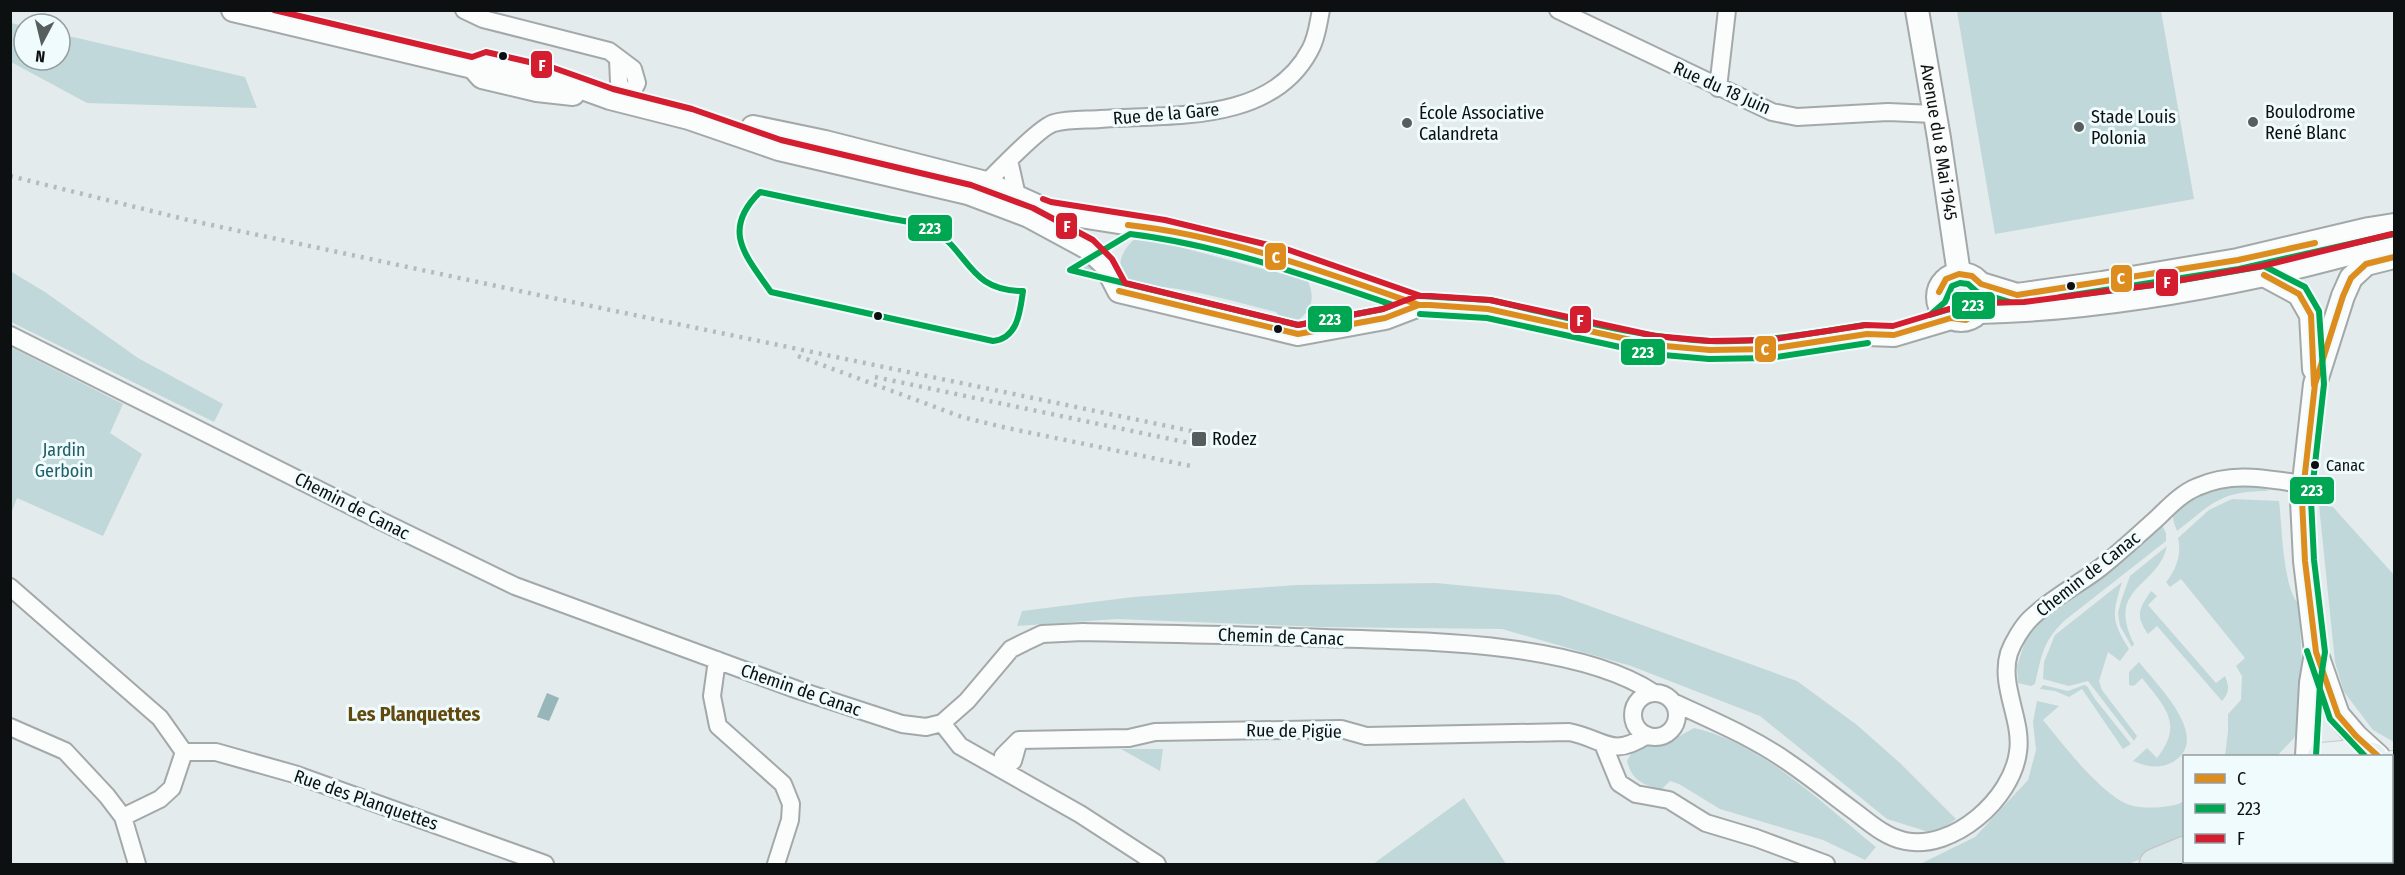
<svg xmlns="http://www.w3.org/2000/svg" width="2405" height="875" viewBox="0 0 2405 875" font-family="'Fira Sans Condensed',sans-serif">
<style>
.green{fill:#c1d8da}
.water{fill:#96b6ba}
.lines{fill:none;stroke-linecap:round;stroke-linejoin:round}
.street-casing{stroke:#a3a8a9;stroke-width:20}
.secondary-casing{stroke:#a3a8a9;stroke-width:26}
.primary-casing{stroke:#c5c8c8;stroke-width:28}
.highway-casing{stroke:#c5c8c8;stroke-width:33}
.street{stroke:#fbfcfc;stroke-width:16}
.secondary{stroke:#fbfcfc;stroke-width:22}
.primary{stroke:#e8f0f1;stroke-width:26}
.highway{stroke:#dbe8e9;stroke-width:30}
.rail{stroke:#b8baba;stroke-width:4.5;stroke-dasharray:3 6;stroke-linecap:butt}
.bus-1-casing{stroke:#effbfd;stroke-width:10}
.bus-2-casing{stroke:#effbfd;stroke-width:10}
.bus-3-casing{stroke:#effbfd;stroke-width:10}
.bus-1{stroke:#dd8d1d;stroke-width:6}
.bus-2{stroke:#00a651;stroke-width:6}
.bus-3{stroke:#d41d2f;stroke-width:6}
.bus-dot{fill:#0c1011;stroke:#effbfd;stroke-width:2}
.poi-dot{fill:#585d5e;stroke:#effbfd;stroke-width:2}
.labels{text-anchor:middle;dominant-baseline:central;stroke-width:6;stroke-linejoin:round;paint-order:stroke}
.bus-label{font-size:16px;fill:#0c1011;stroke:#effbfd;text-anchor:start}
.street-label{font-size:18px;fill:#0c1011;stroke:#effbfd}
.poi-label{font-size:18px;fill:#0c1011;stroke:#effbfd;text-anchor:start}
.park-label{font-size:18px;fill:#225e65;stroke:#effbfd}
.neighbourhood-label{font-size:20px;font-weight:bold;fill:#62490d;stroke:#effbfd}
.line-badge{stroke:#effbfd;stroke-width:2}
.badge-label{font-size:16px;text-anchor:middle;font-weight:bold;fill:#fff}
</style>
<rect width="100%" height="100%" fill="#e4ebec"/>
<path class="green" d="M1957,11H2161L2194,199L1995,234Z
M11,23L24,26V60H60V34L245,77L257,108L87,103L11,62Z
M1143,233H1156L1161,242L1274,272L1286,266C1291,268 1299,271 1303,274C1307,277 1309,283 1310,287C1316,305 1306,316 1291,325L1285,323L1276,312C1239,303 1201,291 1163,287C1151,286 1137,292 1128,282C1110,265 1127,242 1143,233Z
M1084,256L1107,280L1079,273L1076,262Z
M10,271L45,292L138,358L223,404L214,422L11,322Z
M11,347L123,404L110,433L142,454L103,536L17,498L11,514Z
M2246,485L2263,488L2269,491C2220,491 2213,503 2177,531C2176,527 2173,522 2173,517C2174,497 2230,487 2246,485Z
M2232,499L2279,501C2282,524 2283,591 2299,604L2302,667L2300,724L2294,738L2277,756H2225L2228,731V714L2241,700L2242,676L2236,666L2245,658L2181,579L2170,587L2166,582C2176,570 2182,554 2178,538L2209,510Z
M2319,505L2333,507L2394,575V742L2373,730L2344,692L2335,662Z
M2162,525L2166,533V541L2064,621C2042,643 2042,655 2035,684L2031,686L2018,683L2017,666L2026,639L2035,626L2101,577Z
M2167,546C2158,588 2105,586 2134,644L2132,647L2120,626L2118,613L2121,601L2130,576Z
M2122,582C2112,615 2111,620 2129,649L2120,661L2108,652L2099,681L2102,690L2137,736L2134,741L2088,681L2069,686L2043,679L2044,662L2055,635Z
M1436,583L1559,595L1797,681L1857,725L1900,763L1956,819L1935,834L1887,819L1760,716L1631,666L1502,629L1323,627L1117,619L1017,626L1022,611L1133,597L1296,585Z
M2151,591L2157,596L2148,605L2216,683L2225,676C2229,686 2230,692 2222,701L2157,626L2148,634C2135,615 2139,609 2151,591Z
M2139,662C2156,684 2213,738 2173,762C2160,769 2146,767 2133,761L2147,748L2157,758C2184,724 2165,707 2142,678L2135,685L2131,686L2129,684V672Z
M2043,685L2068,691L2084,685L2087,686L2095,699L2131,744L2123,749L2082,689L2069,697L2055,691L2040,689Z
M2037,701L2059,706L2043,720C2062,743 2102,796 2130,805C2139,808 2153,808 2162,807C2170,806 2178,805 2184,801V841L2129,864H1920L1975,837L2028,780L2036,750L2033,722Z
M1694,728C1762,743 1823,804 1876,847L1865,860L1823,840L1720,809L1679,784L1670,781L1661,790C1643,784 1632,781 1627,761L1632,752L1640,745H1664Z
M1121,749H1163L1160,771Z
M2392,780L2394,781V864H2266V862H2392Z
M1464,798L1506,864H1373Z"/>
<path class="water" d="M547,693L559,698L549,721L537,717Z"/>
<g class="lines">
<g class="street-casing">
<path id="street" d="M464,10L483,19L609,51L633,69L637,83L627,102
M1558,10L1772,112L1797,117L1888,112L1934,114
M618,59L619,82L627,102
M1718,88L1727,10
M1009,160L1017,196
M986,183C998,171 1041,126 1054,123C1068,119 1085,120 1100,119C1171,114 1271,124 1310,50C1317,38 1318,24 1321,10
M10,335L381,521L515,586L798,690L902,724L926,727L942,723L967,701L1011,649L1025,642L1042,634L1083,632C1164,634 1244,635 1325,638C1419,641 1575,641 1654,693
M10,587L160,718L184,752
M717,660L712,696L718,726L783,784L791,804L790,820L776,864
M1633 715a22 22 0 1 1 44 0a22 22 0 1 1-44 0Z
M1673,702C1711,720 1750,736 1785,760C1809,776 1831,794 1854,811C1870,823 1885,837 1905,841C1953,851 2012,799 2018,752C2023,720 1999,686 2009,653C2013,642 2022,627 2030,619C2050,599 2078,585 2100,568C2119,553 2136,537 2154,521C2167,509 2180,494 2197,487C2233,471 2266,479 2303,484
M942,723L960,746L1080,814L1157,864
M10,727L65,751L107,796L123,817L137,864
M1019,740L1129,738L1155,732L1341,729L1366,736L1569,732C1605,739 1611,759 1647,735
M1019,740L1013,761L1002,769L1003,756Z
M1603,744L1619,783L1636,794L1669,800L1706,823L1756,838L1826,864
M184,752H216L294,774L545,864
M123,817L160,799L172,788L184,752"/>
</g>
<g class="secondary-casing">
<g id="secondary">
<path d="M233,10L473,67L482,77L537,90L573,94"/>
<path id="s1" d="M1917,10L1939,138L1959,274"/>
<path d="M473,67L485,61L549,76L610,98L689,118L779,149L968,193L1029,216L1088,248L1105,264L1119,291L1298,334L1385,318L1419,305H1430L1488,309L1654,345L1710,350L1769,349L1867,334L1894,335L1951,318"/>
<path d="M753,127L825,142L986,183L1048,211L1163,229L1287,259L1419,305"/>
<circle cx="1961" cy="297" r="23"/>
<path d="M2264,275L2299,294L2311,315L2314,369"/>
<path d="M1981,284L2017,295L2102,283L2238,260L2369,229L2394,225"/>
<path d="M1979,312C2074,310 2171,295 2264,275C2305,266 2344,255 2384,245"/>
<path d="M2307,756L2311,683L2316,653"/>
<path d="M2378,756L2356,736L2338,715L2316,652L2305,561L2302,500L2315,384L2343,296L2351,278L2366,264L2394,257"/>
</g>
</g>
<g class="primary-casing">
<path id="primary" d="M2321,756L2355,753L2373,756
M2392,764L2394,765
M2251,862L2252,864"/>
</g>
<g class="highway-casing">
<path id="highway" d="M2155,864L2184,852"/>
</g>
<use href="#street" class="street"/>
<use href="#secondary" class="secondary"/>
<use href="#primary" class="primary"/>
<use href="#highway" class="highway"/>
<path class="rail" d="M10,176L188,220L548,297L1196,432
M798,356L962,417L1007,428L1191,466
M875,377L1194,444"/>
<g class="bus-1-casing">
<path id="bus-1" d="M1128,225C1228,236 1324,272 1419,305
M2264,275L2299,294L2311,315L2314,385
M1119,291L1298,334L1385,318L1419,305H1430L1488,309L1654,345L1710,350L1769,349L1867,334L1894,335L1951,318L1966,320L1979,312
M1939,292L1946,279L1959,274L1972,276L1981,284L2017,295L2238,260L2315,243
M2378,756L2356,736L2338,715L2316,652L2305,561L2302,500L2315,384L2343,296L2351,278L2366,264L2394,257"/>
</g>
<g class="bus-2-casing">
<path id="bus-2" d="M760,192C802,201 845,210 887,218C901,221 920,222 932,229C970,252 968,291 1023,291C1020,312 1018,338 993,341L771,292C745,255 721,230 760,192Z
M1130,234C1220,245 1307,276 1393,305L1383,309L1298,325L1070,270Z
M1960,283L1968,284L1977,292L2010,302L1978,303L1964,311L1950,309L1930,315L1945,302L1952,286Z
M1421,296L1489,300
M1490,300C1562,316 1636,338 1710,341C1762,343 1813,333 1864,325
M1420,314L1487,318L1652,354L1709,359L1770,358L1868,343
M2307,651L2330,719L2365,756
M2316,756L2320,684L2325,652L2314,560L2311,500L2324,384L2319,311L2305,287L2264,266L2153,285L2060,297L2239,269L2394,234"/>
</g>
<g class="bus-3-casing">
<path id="bus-3" d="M274,10L472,57L486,52L551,67L613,89L692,109L781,140L971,185L1033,208L1093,240L1112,259L1125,283L1298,325L1383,309L1417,296H1430L1490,300L1655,336L1710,341L1768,340L1866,325L1893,326L1949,309L1964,311L1978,303L2024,302L2153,285L2262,266L2392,234
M1043,199L1051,202L1165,220L1289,250L1421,296H1430"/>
</g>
<use href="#bus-1" class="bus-1"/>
<use href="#bus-2" class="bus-2"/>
<use href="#bus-3" class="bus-3"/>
</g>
<g class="bus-dot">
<circle cx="503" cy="56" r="5"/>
<circle cx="2071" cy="286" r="5"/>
<circle cx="878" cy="316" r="5"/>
<circle cx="1278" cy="329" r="5"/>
<circle cx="2315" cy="465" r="5"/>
</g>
<g class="poi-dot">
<circle cx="2253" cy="122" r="6"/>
<circle cx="1407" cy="123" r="6"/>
<circle cx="2079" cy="127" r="6"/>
<rect x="1191" y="431" width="16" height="16" rx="3"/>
</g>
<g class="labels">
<g class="bus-label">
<text x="2326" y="465">Canac</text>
</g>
<g class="street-label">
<text transform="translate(1722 88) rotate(24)">Rue du 18 Juin</text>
<text transform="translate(1166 114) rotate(-5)">Rue de la Gare</text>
<text stroke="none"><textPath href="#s1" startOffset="134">Avenue du 8 Mai 1945</textPath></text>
<text transform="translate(352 506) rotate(27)">Chemin de Canac</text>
<text transform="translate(2088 574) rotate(-38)">Chemin de Canac</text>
<text transform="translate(1281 637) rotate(2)">Chemin de Canac</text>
<text transform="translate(801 690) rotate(19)">Chemin de Canac</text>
<text transform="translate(1294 731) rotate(1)">Rue de Pigüe</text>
<text transform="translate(366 800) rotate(19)">Rue des Planquettes</text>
</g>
<g class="poi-label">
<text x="2265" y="112">Boulodrome<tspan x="2265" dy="21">René Blanc</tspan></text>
<text x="1419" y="113">École Associative<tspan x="1419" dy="21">Calandreta</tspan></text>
<text x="2091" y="117">Stade Louis<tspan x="2091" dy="21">Polonia</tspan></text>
<text x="1212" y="439">Rodez</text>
</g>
<g class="park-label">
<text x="64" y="450">Jardin<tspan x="64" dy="21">Gerboin</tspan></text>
</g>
<g class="neighbourhood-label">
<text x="414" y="714">Les Planquettes</text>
</g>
</g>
<g class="line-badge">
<rect x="530" y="50" width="23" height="29" rx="6" fill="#d41d2f"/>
<rect x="1055" y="212" width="23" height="28" rx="6" fill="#d41d2f"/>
<rect x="907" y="214" width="46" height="28" rx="6" fill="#00a651"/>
<rect x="1264" y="242" width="23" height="29" rx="6" fill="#dd8d1d"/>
<rect x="2110" y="264" width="23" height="29" rx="6" fill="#dd8d1d"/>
<rect x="2155" y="268" width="24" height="29" rx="6" fill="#d41d2f"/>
<rect x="1951" y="291" width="45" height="29" rx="6" fill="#00a651"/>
<rect x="1307" y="305" width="46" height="28" rx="6" fill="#00a651"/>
<rect x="1569" y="305" width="23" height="29" rx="6" fill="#d41d2f"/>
<rect x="1754" y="335" width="23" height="28" rx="6" fill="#dd8d1d"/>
<rect x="1620" y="338" width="46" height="28" rx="6" fill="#00a651"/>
<rect x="2289" y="476" width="46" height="29" rx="6" fill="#00a651"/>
</g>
<g class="badge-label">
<text x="542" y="71">F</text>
<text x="1067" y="232">F</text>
<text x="930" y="234">223</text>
<text x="1276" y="263">C</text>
<text x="2121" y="284">C</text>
<text x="2167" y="288">F</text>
<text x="1973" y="311">223</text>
<text x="1330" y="325">223</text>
<text x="1580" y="326">F</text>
<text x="1765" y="355">C</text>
<text x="1643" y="358">223</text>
<text x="2312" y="496">223</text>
</g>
<rect width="2405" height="875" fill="none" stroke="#0c1011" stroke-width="24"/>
<rect x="2183" y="755" width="210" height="108" fill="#effbfd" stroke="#949d9f" stroke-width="1.5"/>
<rect x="2195" y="774" width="30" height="9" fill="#dd8d1d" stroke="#949d9f" stroke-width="1.5"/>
<text x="2237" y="785" font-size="18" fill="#0c1011">C</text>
<rect x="2195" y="804" width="30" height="9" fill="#00a651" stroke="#949d9f" stroke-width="1.5"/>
<text x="2237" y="815" font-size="18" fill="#0c1011">223</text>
<rect x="2195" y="834" width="30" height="9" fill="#d41d2f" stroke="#949d9f" stroke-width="1.5"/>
<text x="2237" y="845" font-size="18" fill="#0c1011">F</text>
<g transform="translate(42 42) rotate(187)"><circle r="28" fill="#effbfd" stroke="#949d9f" stroke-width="1.5"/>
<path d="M0-4.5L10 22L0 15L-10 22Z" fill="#585d5e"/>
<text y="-9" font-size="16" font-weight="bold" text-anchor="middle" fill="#0c1011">N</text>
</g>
</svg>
